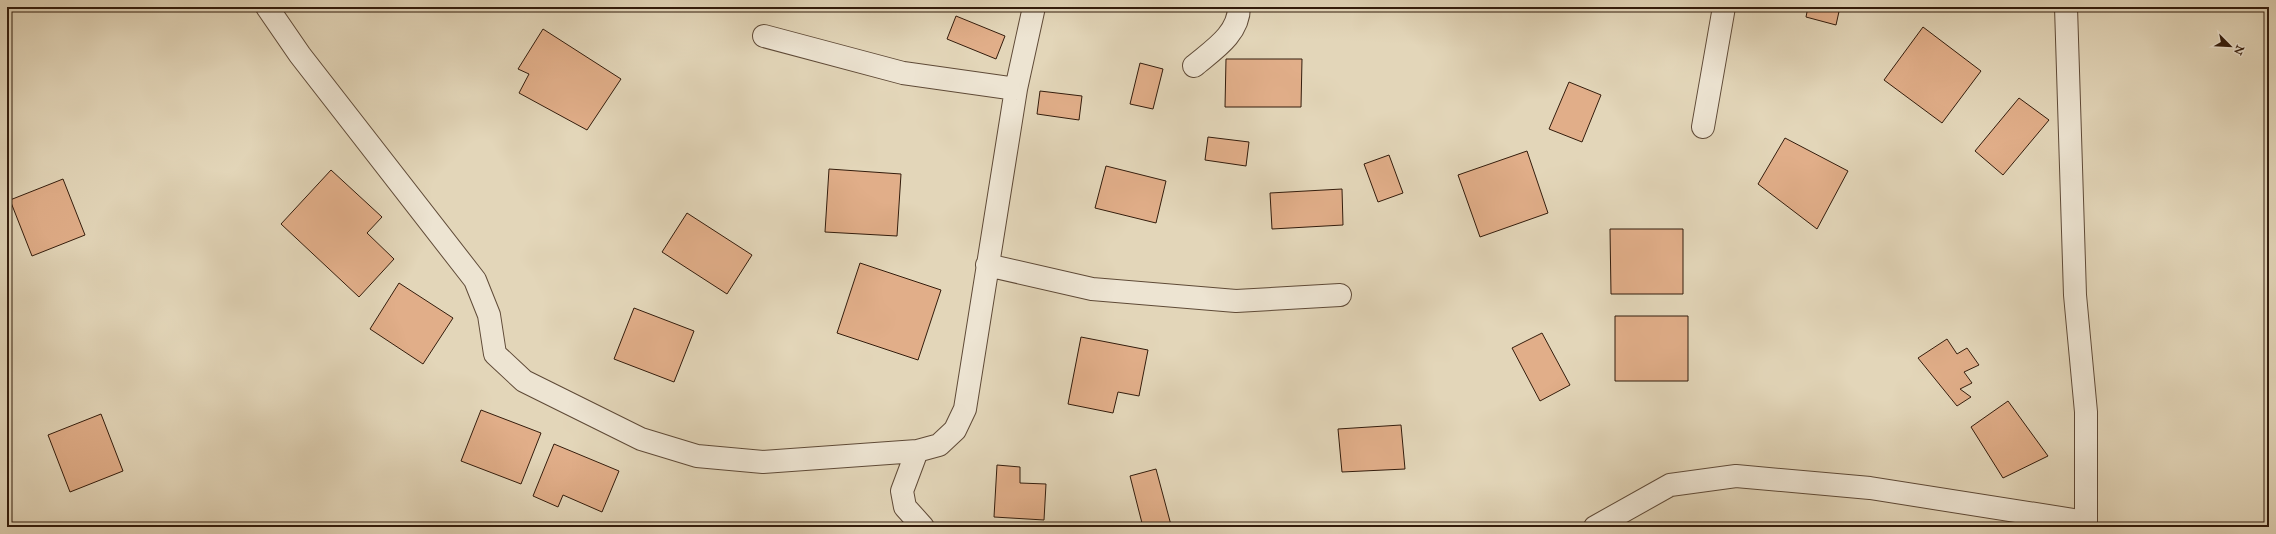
<svg xmlns="http://www.w3.org/2000/svg" width="2276" height="534" viewBox="0 0 2276 534" font-family="'IM FELL Great Primer',serif">
<style>
.building{fill:#e1ae89;stroke:#331c0c}
.lines{fill:none;stroke-linecap:round;stroke-linejoin:round}
.minor-casing{stroke:#5f4a37;stroke-width:24}
.minor{stroke:#ede4d2;stroke-width:22}
</style>
<rect width="100%" height="100%" fill="#e3d6b9"/>
<filter id="stains"><feTurbulence type="fractalNoise" baseFrequency=".005" numOctaves="4"/><feColorMatrix values="0 0 0 0 .2 0 0 0 0 .09 0 0 0 0 .02 0 0 0 .5 -.17"/></filter>
<radialGradient id="worn" r=".72"><stop offset=".6" stop-color="#630" stop-opacity="0"/><stop offset="1" stop-color="#630" stop-opacity=".3"/></radialGradient>
<path class="building" d="M864,7H877L876,10Z
M1808,7H1840L1836,25L1806,17Z
M956,16L1005,36L996,59L947,39Z
M1923,27L1981,71L1942,123L1884,80Z
M543,29L621,79L587,130L519,93L529,74L518,69Z
M1226,59H1302L1301,107H1225Z
M1140,63L1163,69L1153,109L1130,104Z
M1569,82L1601,95L1582,142L1549,129Z
M1040,91L1082,96L1079,120L1037,114Z
M2019,98L2049,120L2003,175L1975,151Z
M1208,137L1249,142L1246,166L1205,160Z
M1785,138L1848,171L1817,229L1758,184Z
M1527,151L1548,213L1480,237L1458,175Z
M1389,155L1403,193L1378,202L1364,164Z
M1106,166L1166,181L1156,223L1095,208Z
M829,169L901,174L897,236L825,232Z
M331,170L382,217L367,233L394,259L359,297L281,224Z
M63,179L85,235L32,256L10,200Z
M1342,189L1343,225L1272,229L1270,193Z
M687,213L752,255L727,294L662,252Z
M1610,229H1683V294H1611Z
M860,263L941,290L918,360L837,333Z
M399,283L453,318L423,364L370,329Z
M634,308L694,331L674,382L614,359Z
M1615,316H1688V381H1615Z
M1542,333L1570,385L1540,401L1512,348Z
M1081,337L1148,350L1139,396L1118,392L1113,413L1068,404Z
M1947,339L1957,354L1967,348L1979,365L1964,372L1972,383L1960,389L1971,397L1957,406L1918,358Z
M2008,401L2048,456L2003,478L1971,427Z
M481,410L541,433L521,484L461,461Z
M101,414L123,471L70,492L48,435Z
M1401,425L1405,469L1342,472L1338,429Z
M554,444L619,471L602,512L563,495L558,507L533,496Z
M997,465L1020,467V483L1046,484L1044,520L994,517Z
M1156,469L1171,525L1143,527L1130,476Z"/>
<g class="lines">
<g class="minor-casing">
<path id="minor" d="M267,7L300,55L475,280L489,315L495,354L524,381L641,439L697,456L763,462L917,451L939,445L955,430L965,409L1016,89L1034,7
M2066,7L2075,295L2086,412V527
M764,36L903,73L1016,89
M1194,66C1213,50 1239,34 1239,7
M1703,127L1724,7
M987,265L1092,289L1236,301L1340,295
M917,451L902,491L905,507L923,527
M1595,527L1670,485L1736,476L1870,488L2086,522"/>
</g>
<use href="#minor" class="minor"/>
</g>
<rect width="2276" height="534" fill="none" stroke="#e3d6b9" stroke-width="24"/>
<rect x="8" y="8" width="2260" height="518" fill="none" stroke="#331c0c" stroke-width="2"/>
<rect x="12" y="12" width="2252" height="510" fill="none" stroke="#331c0c"/>
<g transform="translate(2230 46) rotate(114)" stroke="#ede4d2" stroke-width="3" paint-order="stroke">
<path d="M0-3L7 15L0 10L-7 15Z" fill="#331c0c"/>
<text y="-6" font-size="11" font-weight="bold" text-anchor="middle" fill="#331c0c">N</text>
</g>
<rect width="100%" height="100%" filter="url(#stains)"/>
<rect width="100%" height="100%" fill="url(#worn)"/>
</svg>
